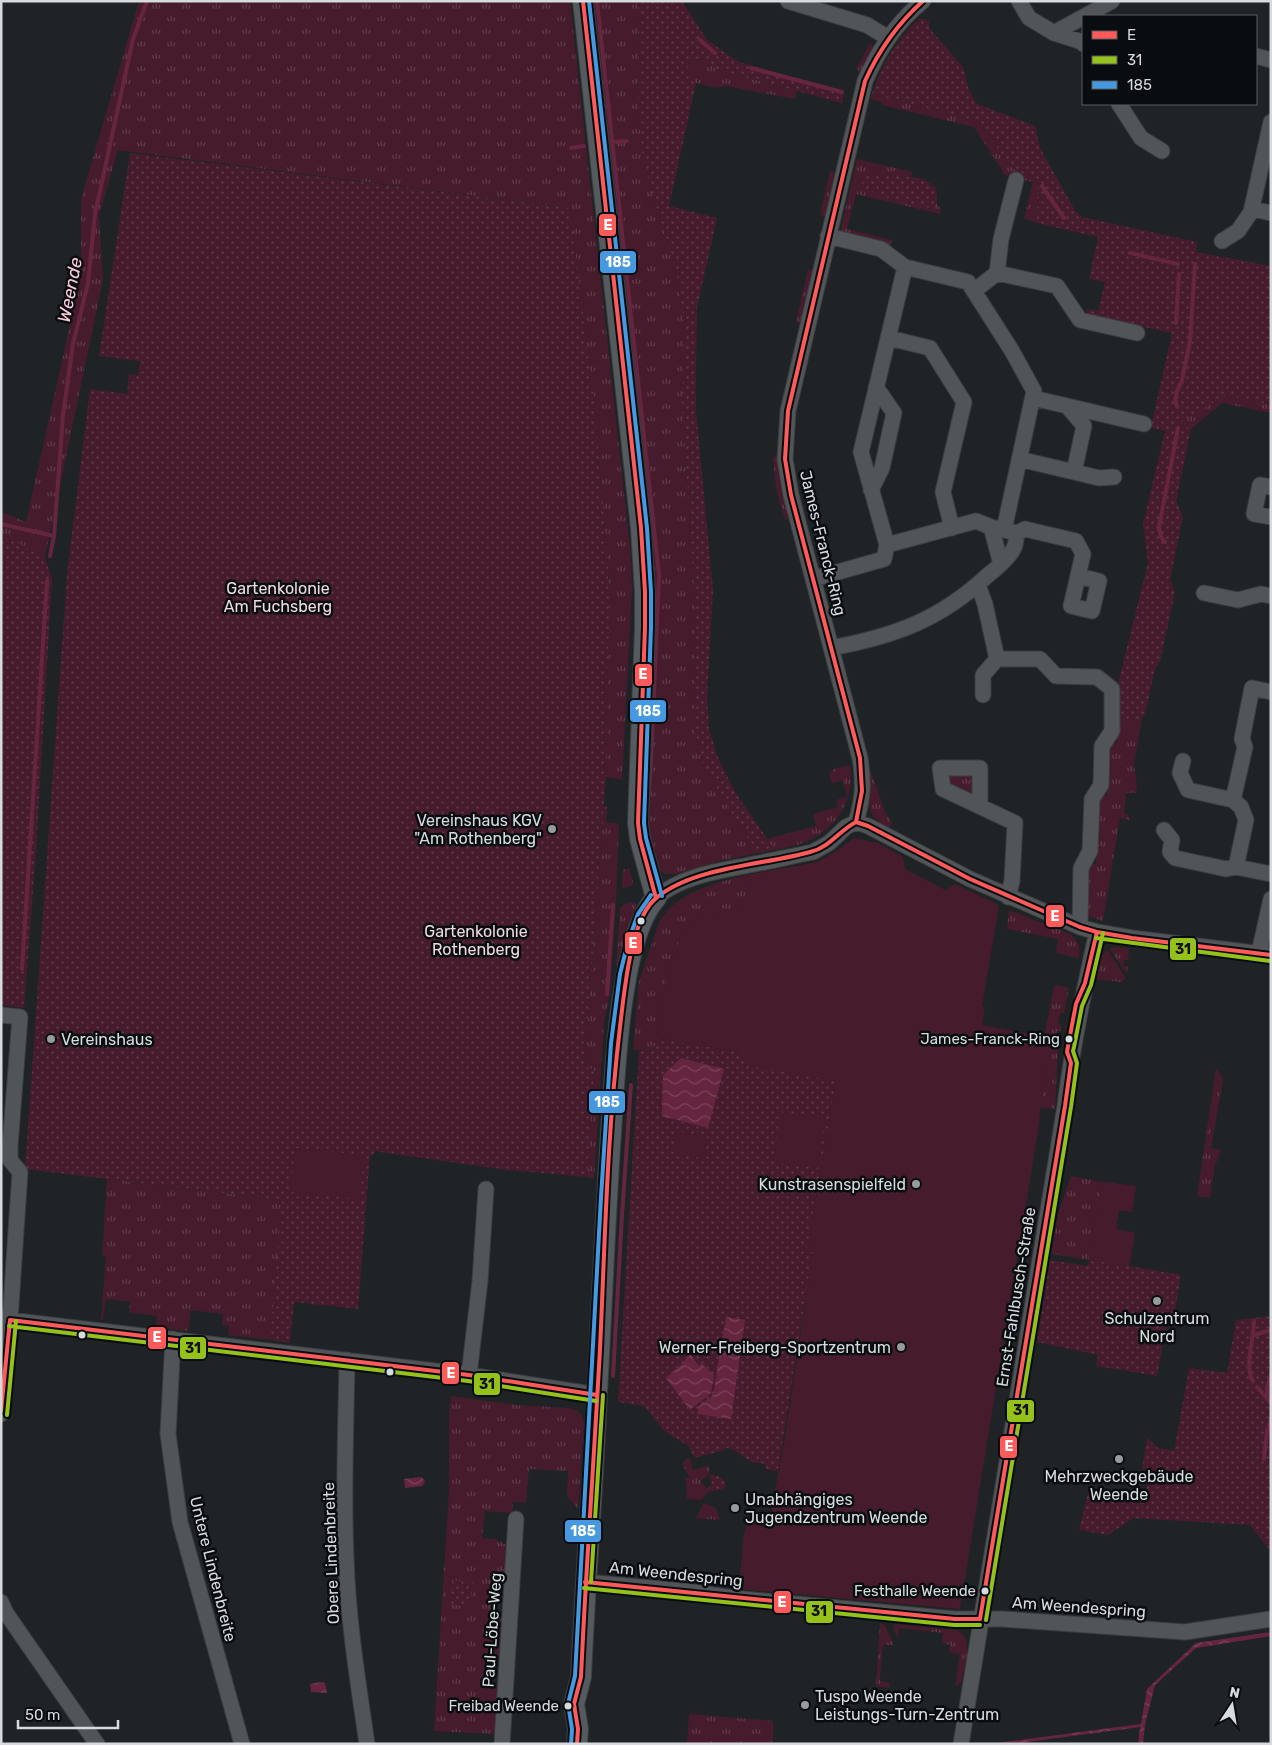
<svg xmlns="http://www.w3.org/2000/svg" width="1272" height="1745" viewBox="0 0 1272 1745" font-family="Rubik,sans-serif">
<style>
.grass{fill:url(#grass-tufts)}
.park{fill:url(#park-dots)}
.pitch{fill:#461c2d}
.water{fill:url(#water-waves)}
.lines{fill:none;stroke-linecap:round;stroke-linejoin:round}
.stream{stroke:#66253f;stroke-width:4}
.street-casing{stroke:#3a3e40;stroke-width:17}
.secondary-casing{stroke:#3a3e40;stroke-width:22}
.street{stroke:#525557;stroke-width:15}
.secondary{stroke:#545a5e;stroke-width:20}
.bus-1-casing{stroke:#090d0f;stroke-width:8}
.bus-2-casing{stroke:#090d0f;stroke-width:8}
.bus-3-casing{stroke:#090d0f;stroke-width:8}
.bus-1{stroke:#ff5a5a;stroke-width:4}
.bus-2{stroke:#94c11a;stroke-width:4}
.bus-3{stroke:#4699e1;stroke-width:4}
.poi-dot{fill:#969b9e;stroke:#090d0f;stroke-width:2}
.bus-dot{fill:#d6dbde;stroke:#090d0f;stroke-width:2}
.labels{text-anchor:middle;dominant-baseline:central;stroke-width:5;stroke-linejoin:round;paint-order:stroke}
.bus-label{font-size:15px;fill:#d6dbde;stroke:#090d0f;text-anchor:end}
.street-label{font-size:16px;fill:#d6dbde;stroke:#090d0f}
.park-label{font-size:16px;fill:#f0d9e0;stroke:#090d0f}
.poi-label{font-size:16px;fill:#d6dbde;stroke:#090d0f;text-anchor:end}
.water-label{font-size:18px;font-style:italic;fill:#faccd9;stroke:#090d0f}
.line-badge{stroke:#090d0f;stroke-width:2}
.badge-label{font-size:14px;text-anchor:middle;font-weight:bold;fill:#fff}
.pale-badge-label{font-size:14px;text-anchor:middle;font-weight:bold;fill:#111}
</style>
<defs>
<pattern id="grass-tufts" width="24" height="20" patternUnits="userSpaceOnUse" patternTransform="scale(1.25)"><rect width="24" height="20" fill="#461c2d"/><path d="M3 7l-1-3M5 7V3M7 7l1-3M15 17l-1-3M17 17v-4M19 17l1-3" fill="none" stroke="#603c4b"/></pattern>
<pattern id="park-dots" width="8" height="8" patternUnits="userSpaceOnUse" patternTransform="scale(1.25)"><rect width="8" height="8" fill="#461c2d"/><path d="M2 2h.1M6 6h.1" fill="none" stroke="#603c4b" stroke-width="1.8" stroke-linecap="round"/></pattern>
<pattern id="water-waves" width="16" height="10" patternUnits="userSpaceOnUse" patternTransform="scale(1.25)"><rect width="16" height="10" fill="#66253f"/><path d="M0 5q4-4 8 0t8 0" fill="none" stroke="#7b445a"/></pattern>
</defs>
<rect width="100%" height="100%" fill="#1f2326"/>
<path class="grass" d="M139,1H570L630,548L632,588L622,780L606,777L607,674L610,625L608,566L595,409L570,208L118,150L99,216L103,280L45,557L1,535V512L26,522L81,276V199Z
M593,1H638L640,11L638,106L643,161L677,275L685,326L682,401L695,601L694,727L703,763L733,816L758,853L719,861L676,874H665L654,867L645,824L656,592L650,520Z
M871,43L873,48L863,68L864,73L861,77L857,67L869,45Z
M695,57L717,69L797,91L795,99L725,86L717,88L696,83L685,71Z
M872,94L978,121L1012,168L1038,181L1037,223L1024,218L1033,182L1005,175L974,127L882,105V102L871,99Z
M857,159L912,172L911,177L865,174L880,196L933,209L937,203L941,210L940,214L856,194L847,229L892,240L890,246L844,235L841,229Z
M830,171L836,173L826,217L820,215Z
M808,269L813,270L801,323L796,322Z
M1225,395L1271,405V413L1222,403L1191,429L1178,424Z
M773,457H778L790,518L785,520L776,488Z
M1118,718L1130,722L1142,718L1134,765L1137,787L1136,793H1126L1124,813L1129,816V820L1120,818L1103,921L1090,917L1086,910L1085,868L1089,864H1096L1097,801L1102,796H1107V747L1111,743H1117Z
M850,765C854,794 843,819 819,835C806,844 789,847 775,850L767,839L816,826L813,814L838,807L836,800L847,797L843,780L832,783L829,774L834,769Z
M870,769L885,812L892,822L889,829C858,810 873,799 870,769Z
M971,774L974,778V794L971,795L953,788L948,782L949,775Z
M604,806L607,807L606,822L619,824L616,901L610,994L604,1022L594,1179L587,1177L594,1069L584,1068Z
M629,868L633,882L632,885L625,888H622L623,870Z
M746,875L751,881L748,902L736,911L717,917L680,936L677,952L669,965L654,1051L633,1050L639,982L659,922C677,892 713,884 746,875Z
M632,902L636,904V908L626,935L618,966H616L620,908L626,903Z
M1009,910L1070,934C1079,942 1080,946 1079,958L1056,953L1058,939L1007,929Z
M1114,947L1129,948L1128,960H1124L1123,966H1128L1127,974L1110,949Z
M1107,950L1126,978L1121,982L1096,979C1098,968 1098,956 1107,950Z
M1057,985L1069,988L1064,1013H1060L1058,1024L1061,1025V1031H1057L1055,1039L1044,1037L1054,987Z
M1051,1044L1058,1047L1055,1109L1040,1107Z
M1216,1068L1223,1080L1211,1148L1220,1150L1219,1158L1215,1164L1210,1198L1197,1196Z
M1071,1176L1102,1182L1089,1260L1051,1254L1058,1215Z
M107,1179L283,1200L270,1340L228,1335L229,1326L222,1325L223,1314L191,1310L188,1331L156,1327L157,1316L129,1312L130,1302L106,1299L103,1320H101L106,1256L102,1255Z
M451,1396L517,1405L569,1408L578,1411L582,1416L584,1423L578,1509L567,1496L568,1471L529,1469L526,1503L513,1502L512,1513L485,1511L482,1538L495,1539L510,1547L506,1589L493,1588L490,1615L503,1617L502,1657L492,1656L489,1684L500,1685L497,1734L434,1731L449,1490V1415Z
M690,1458L693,1470L709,1466V1475L700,1481L707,1489L708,1492L701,1500L687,1499L686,1477L690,1478L682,1464L685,1460Z
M704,1503L716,1508L720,1520L696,1518Z
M880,1623L884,1624L894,1645H883L880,1677V1681L890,1683L889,1688L876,1686Z
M894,1624L955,1630C976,1635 964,1668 961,1683L955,1686L960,1654L949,1652L950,1645L942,1643L943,1633L899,1628L898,1638L893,1628Z
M689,1714L773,1721V1744H687Z"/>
<path class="park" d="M638,1H682L707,40L739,62L844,92L842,103L734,74L717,69L695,57L685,71L696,83L669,206L717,218L697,308L696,371V411L713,590L707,696L709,729L718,758L735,792L775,850L758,853L733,816L703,763L694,727L695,601L682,401L685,326L677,275L643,161L638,106L640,11Z
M920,18L929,21V28L963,67L969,90L977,104L1035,126L1040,148L1076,212L1082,217L1197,242L1196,252L1271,266V405L1225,395L1179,424L1191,429L1176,501L1183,517L1170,579L1175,592L1160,662L1155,669L1145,714L1142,718L1130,722L1118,718V684L1148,563L1143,524L1165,431L1144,426V421L1152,422L1172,333L1086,315L1087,309L1098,311L1105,282L1089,279L1098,237L1037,223L1038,181L1012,168L978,121L872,94C882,64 897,39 920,18Z
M130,153L570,208L595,409L608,566L610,625L607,674L606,777L584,1067L594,1069L587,1177L507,1170L374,1151V1155H370L358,1309L294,1302L290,1343L270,1340L282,1200L25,1169L67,574L90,389L127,394L129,374L138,375L140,361L99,356Z
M864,174L911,177L924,179L936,188L937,203L933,209L880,196L862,186Z
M1,535L45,557L52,579L36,851L24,1008L1,1005Z
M656,1038L743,1053L836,1081L807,1250L813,1252L778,1471L765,1469V1464C760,1463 753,1463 748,1460C740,1455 735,1448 725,1448V1450L694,1458L689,1446L665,1432L644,1406L618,1402L639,1051H654Z
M1102,1182L1136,1186L1132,1212L1119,1210L1116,1229L1135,1233L1129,1266L1181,1275L1174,1317H1168L1157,1376L1096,1366L1098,1355L1037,1342L1050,1260L1088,1266Z
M1271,1316V1552L1250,1525L1133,1518L1108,1535L1079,1530L1088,1493L1144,1503L1148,1481L1140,1480L1147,1438L1158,1448L1174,1451L1189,1368L1227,1373L1236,1320Z
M709,1475L718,1476L726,1482L725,1488L708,1492L707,1489L712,1483Z
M453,1580L473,1583L470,1607L449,1604Z"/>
<path class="pitch" d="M854,838L878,843L903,857L905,869L945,890L955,884L999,905L982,1006L985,1007L982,1025L1051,1038V1044L1039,1117L1040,1118L1039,1125L960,1609L739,1589L743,1540L747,1520L769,1523L784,1443L813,1252L807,1250L836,1081L754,1067L743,1053L656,1038L669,965L677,952L680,936L693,922L704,915L717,916L716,908L736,911L738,900L748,902L751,881L746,875L817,862L838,850Z
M780,1112L825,1118L818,1168L774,1162Z
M677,1131L708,1138L704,1159L673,1152Z
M295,1148L364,1155L360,1199L290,1192Z
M1102,1182L1136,1186L1132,1212L1119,1210L1116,1229L1135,1233L1129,1266L1089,1260Z"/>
<path class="water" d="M681,1058L724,1069L708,1128L662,1116L663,1075Z
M726,1317L745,1320L731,1419L697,1414L699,1406L713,1395Z
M690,1354L699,1366L701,1363L714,1375L711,1393L690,1410L666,1378L682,1364Z
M422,1477L425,1482L422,1486L405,1488L404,1479Z
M1271,1632V1636L1196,1648L1155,1685L1145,1724L1143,1744H1138L1140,1727L1012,1744H989L1141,1724L1147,1689L1196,1643Z
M322,1682L325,1683L327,1693L311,1692L310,1684Z"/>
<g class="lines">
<path class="stream" d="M597,1L659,575L651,762L649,790
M700,40L715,53
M751,68L842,92
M612,142L627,141
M571,148L584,146
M1042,186L1064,218
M1130,253L1178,264
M1176,323L1179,274
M1177,406L1175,400L1177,391L1182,380L1190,341L1195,264
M1,524L54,536L63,415L73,344L88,283L95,214L133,39L147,1
M1165,542L1161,537L1159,527L1178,428
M50,556L54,536
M22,969L47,581
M607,994L613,905
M1254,1335L1271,1330
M613,1376L622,1215L631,1085
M1253,1381C1244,1369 1254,1337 1254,1321
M1257,1387L1271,1403
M1268,1399L1267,1388L1271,1375
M1264,1459L1267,1431L1271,1418"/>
<g class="street-casing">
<path id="street" d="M788,1L867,25L888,38
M1019,1L1029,18L1054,33L1082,42L1083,44
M1085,16L1112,1
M1054,33L1083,17
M1256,56L1271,60
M1119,104L1141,138L1162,151
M1252,209L1271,213
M828,236L881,249L905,267L968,282L1012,351L1034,391L1004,530
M1222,241L1238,231L1251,212L1271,122
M997,273L1057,286L1080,320L1137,333
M974,291L997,273L1001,239L1016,180
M889,338L930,348L964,402L943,492L952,528
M1033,398L1144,424
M1019,459L1074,472L1084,426L1067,406
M1074,472L1099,478L1114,477
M1271,487L1260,485L1254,514L1271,517
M871,490L882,468L894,413L876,387
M887,545L861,452L905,267
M1001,564L991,527L1017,533L1025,529L1076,541L1083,554L1071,606L1092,611L1099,581L1078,576
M813,579L884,559L887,545L976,521L991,527
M978,585L985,604L997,659H1040L1056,676L1097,677L1112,689V731L1102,746L1101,785L1092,799L1090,851L1081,868L1080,927
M1204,593L1238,600L1261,594L1271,596
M831,648C895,636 940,620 988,575C997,568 1009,558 1014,548C1016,544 1016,537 1017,533
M1271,692L1252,688L1242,739L1245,747L1233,800L1241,807L1246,820L1236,867L1271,874
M983,695V675L997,659
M1183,761L1180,773L1188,790L1233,800
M980,806V768H940L943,789L1015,823L1012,881L1008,897
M856,822C863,798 864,784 860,758L791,495L785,459L788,411L865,81C879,49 896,23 923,1
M856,822L868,826L970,879L1080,927L1097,932L1132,938L1271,955
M1164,830L1172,840L1170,852L1175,858L1226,869L1236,867
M656,898C680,876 719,871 749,865C771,861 792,856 813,852L829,843L846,827L856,822
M1259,953L1271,899
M1,1015L20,1017L10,1146V1160L20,1172L10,1320L1,1414
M1,1319L469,1375L597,1395
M173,1339L168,1434L180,1522L242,1744
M347,1360C346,1426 343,1492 346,1558C348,1621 358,1682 367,1744
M469,1375L480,1281L486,1189
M585,1582L693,1592L733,1598L955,1619H1002L1185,1632L1271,1619
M1,1602L6,1613L97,1744
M502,1744L516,1519
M961,1744L1065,1106C1072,1048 1084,989 1097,932"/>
</g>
<g class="secondary-casing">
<path id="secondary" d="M577,1744L578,1729L574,1704L581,1677C585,1582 593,1487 597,1392C602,1305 605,1219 611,1132C615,1076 619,938 656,898L640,839L638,823L645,627V592L641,528L583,1"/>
</g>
<use href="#street" class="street"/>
<use href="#secondary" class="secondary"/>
<g class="bus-1-casing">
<path id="bus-1" d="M583,1L641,528L645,592V627L638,823L640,839L656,898
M856,822L862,791L860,758L791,495L785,459L788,411L865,81C879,50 897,24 923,1
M856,822L868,826L970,879L1080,927L1097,932L1132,938L1271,955
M10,1320L469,1375L597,1395
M1,1411L10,1320
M585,1582L955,1619H980
M980,1619L1065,1106L1071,1063L1067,1052L1068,1046L1076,1004L1085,983L1097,932
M577,1744L578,1729L574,1704L581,1677C586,1568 594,1459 600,1349C605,1242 607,1134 620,1027C624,994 630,924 653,901C688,867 765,865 810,852C829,848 840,830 856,822"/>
</g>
<g class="bus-2-casing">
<path id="bus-2" d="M1096,938L1270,961
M9,1326L468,1381L596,1401
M7,1415L16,1321
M591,1582L603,1395
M584,1588L954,1625H980
M986,1620L1071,1107L1077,1063L1073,1051L1074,1047L1082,1006L1091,985L1103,933"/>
</g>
<g class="bus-3-casing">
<path id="bus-3" d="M589,1L647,528L651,592V627L644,823L646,838L662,896
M571,1744L572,1729L568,1704L575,1676L601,1197L611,1043L620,974L628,942L638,914L651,895"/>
</g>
<use href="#bus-1" class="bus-1"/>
<use href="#bus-2" class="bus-2"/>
<use href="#bus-3" class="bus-3"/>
</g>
<g class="poi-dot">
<circle cx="552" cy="829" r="5"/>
<circle cx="51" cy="1039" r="5"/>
<circle cx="916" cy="1184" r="5"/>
<circle cx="1157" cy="1301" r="5"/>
<circle cx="901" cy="1347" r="5"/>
<circle cx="1119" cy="1459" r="5"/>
<circle cx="735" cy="1508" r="5"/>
<circle cx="805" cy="1705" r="5"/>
</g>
<g class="bus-dot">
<circle cx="641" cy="921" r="4.5"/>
<circle cx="1069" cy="1039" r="4.5"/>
<circle cx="82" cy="1335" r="4.5"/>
<circle cx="390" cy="1372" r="4.5"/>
<circle cx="985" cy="1591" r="4.5"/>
<circle cx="568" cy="1706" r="4.5"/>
</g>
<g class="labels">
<g class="bus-label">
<text x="1060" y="1039">James-Franck-Ring</text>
<text x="976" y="1591">Festhalle Weende</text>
<text x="559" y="1706">Freibad Weende</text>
</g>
<g class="street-label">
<text transform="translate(823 543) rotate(76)">James-Franck-Ring</text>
<text transform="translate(1016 1297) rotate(-81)">Ernst-Fahlbusch-Straße</text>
<text transform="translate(331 1553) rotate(-92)">Obere Lindenbreite</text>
<text transform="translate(213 1569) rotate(76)">Untere Lindenbreite</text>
<text transform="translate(676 1574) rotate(6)">Am Weendespring</text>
<text transform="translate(1079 1607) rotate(4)">Am Weendespring</text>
<text transform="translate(492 1630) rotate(-86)">Paul-Löbe-Weg</text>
</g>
<g class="park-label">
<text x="278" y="588">Gartenkolonie<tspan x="278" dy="18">Am Fuchsberg</tspan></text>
<text x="476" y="931">Gartenkolonie<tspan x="476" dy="18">Rothenberg</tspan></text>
</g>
<g class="poi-label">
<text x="542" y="820">Vereinshaus KGV<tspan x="542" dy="18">"Am Rothenberg"</tspan></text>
<text x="61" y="1039" text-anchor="start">Vereinshaus</text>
<text x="906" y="1184">Kunstrasenspielfeld</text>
<text x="1157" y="1318" text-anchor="middle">Schulzentrum<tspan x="1157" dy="18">Nord</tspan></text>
<text x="891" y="1347">Werner-Freiberg-Sportzentrum</text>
<text x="1119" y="1476" text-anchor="middle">Mehrzweckgebäude<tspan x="1119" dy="18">Weende</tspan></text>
<text x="745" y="1499" text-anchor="start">Unabhängiges<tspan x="745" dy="18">Jugendzentrum Weende</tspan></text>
<text x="815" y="1696" text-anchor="start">Tuspo Weende<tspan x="815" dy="18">Leistungs-Turn-Zentrum</tspan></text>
</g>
<g class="water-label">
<text transform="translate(70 290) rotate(-79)">Weende</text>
</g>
</g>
<g class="line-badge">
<rect x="598" y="213" width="19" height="24" rx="5" fill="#ff5a5a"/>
<rect x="599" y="250" width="38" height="24" rx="5" fill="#4699e1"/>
<rect x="634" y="663" width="19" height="24" rx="5" fill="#ff5a5a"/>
<rect x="629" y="699" width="38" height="24" rx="5" fill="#4699e1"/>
<rect x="1045" y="904" width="20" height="24" rx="5" fill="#ff5a5a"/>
<rect x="624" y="931" width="19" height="24" rx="5" fill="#ff5a5a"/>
<rect x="1169" y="937" width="28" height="24" rx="5" fill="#94c11a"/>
<rect x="588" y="1090" width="38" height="24" rx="5" fill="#4699e1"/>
<rect x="147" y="1326" width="20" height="24" rx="5" fill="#ff5a5a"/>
<rect x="179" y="1336" width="28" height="24" rx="5" fill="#94c11a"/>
<rect x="441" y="1361" width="19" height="24" rx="5" fill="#ff5a5a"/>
<rect x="473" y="1372" width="28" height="24" rx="5" fill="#94c11a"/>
<rect x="1006" y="1399" width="29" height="24" rx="5" fill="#94c11a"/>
<rect x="999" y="1435" width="19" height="24" rx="5" fill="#ff5a5a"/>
<rect x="564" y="1519" width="38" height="24" rx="5" fill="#4699e1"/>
<rect x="773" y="1590" width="19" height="24" rx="5" fill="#ff5a5a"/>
<rect x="805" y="1600" width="29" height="24" rx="5" fill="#94c11a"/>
</g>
<g class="badge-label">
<text x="608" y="230">E</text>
<text x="618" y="267">185</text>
<text x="643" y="679">E</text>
<text x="648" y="716">185</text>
<text x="1055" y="921">E</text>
<text x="633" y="948">E</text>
<text x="607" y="1107">185</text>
<text x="157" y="1342">E</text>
<text x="451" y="1378">E</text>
<text x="1009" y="1451">E</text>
<text x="583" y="1536">185</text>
<text x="782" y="1607">E</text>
</g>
<g class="pale-badge-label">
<text x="1183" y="954">31</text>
<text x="193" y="1353">31</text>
<text x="487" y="1389">31</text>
<text x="1021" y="1415">31</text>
<text x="819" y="1616">31</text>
</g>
<rect width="1272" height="1745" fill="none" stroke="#d6dbde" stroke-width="5"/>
<rect x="1082" y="15" width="175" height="90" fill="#090d0f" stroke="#5b5f62"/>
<rect x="1092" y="31" width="25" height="8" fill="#ff5a5a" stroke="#5b5f62"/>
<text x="1127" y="40" font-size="15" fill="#d6dbde">E</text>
<rect x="1092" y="56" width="25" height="8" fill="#94c11a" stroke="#5b5f62"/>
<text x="1127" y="65" font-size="15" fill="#d6dbde">31</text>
<rect x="1092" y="81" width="25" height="8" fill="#4699e1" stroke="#5b5f62"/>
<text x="1127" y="90" font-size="15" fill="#d6dbde">185</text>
<g transform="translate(1232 1705) rotate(12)" stroke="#090d0f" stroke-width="4" paint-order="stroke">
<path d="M0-4L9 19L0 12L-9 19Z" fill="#d6dbde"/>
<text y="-8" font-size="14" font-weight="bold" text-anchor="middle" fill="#d6dbde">N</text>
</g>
<path d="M18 1720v8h100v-8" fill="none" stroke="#d6dbde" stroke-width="2.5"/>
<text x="25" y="1720" font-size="15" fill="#d6dbde" stroke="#090d0f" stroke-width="4" paint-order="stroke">50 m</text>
</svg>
